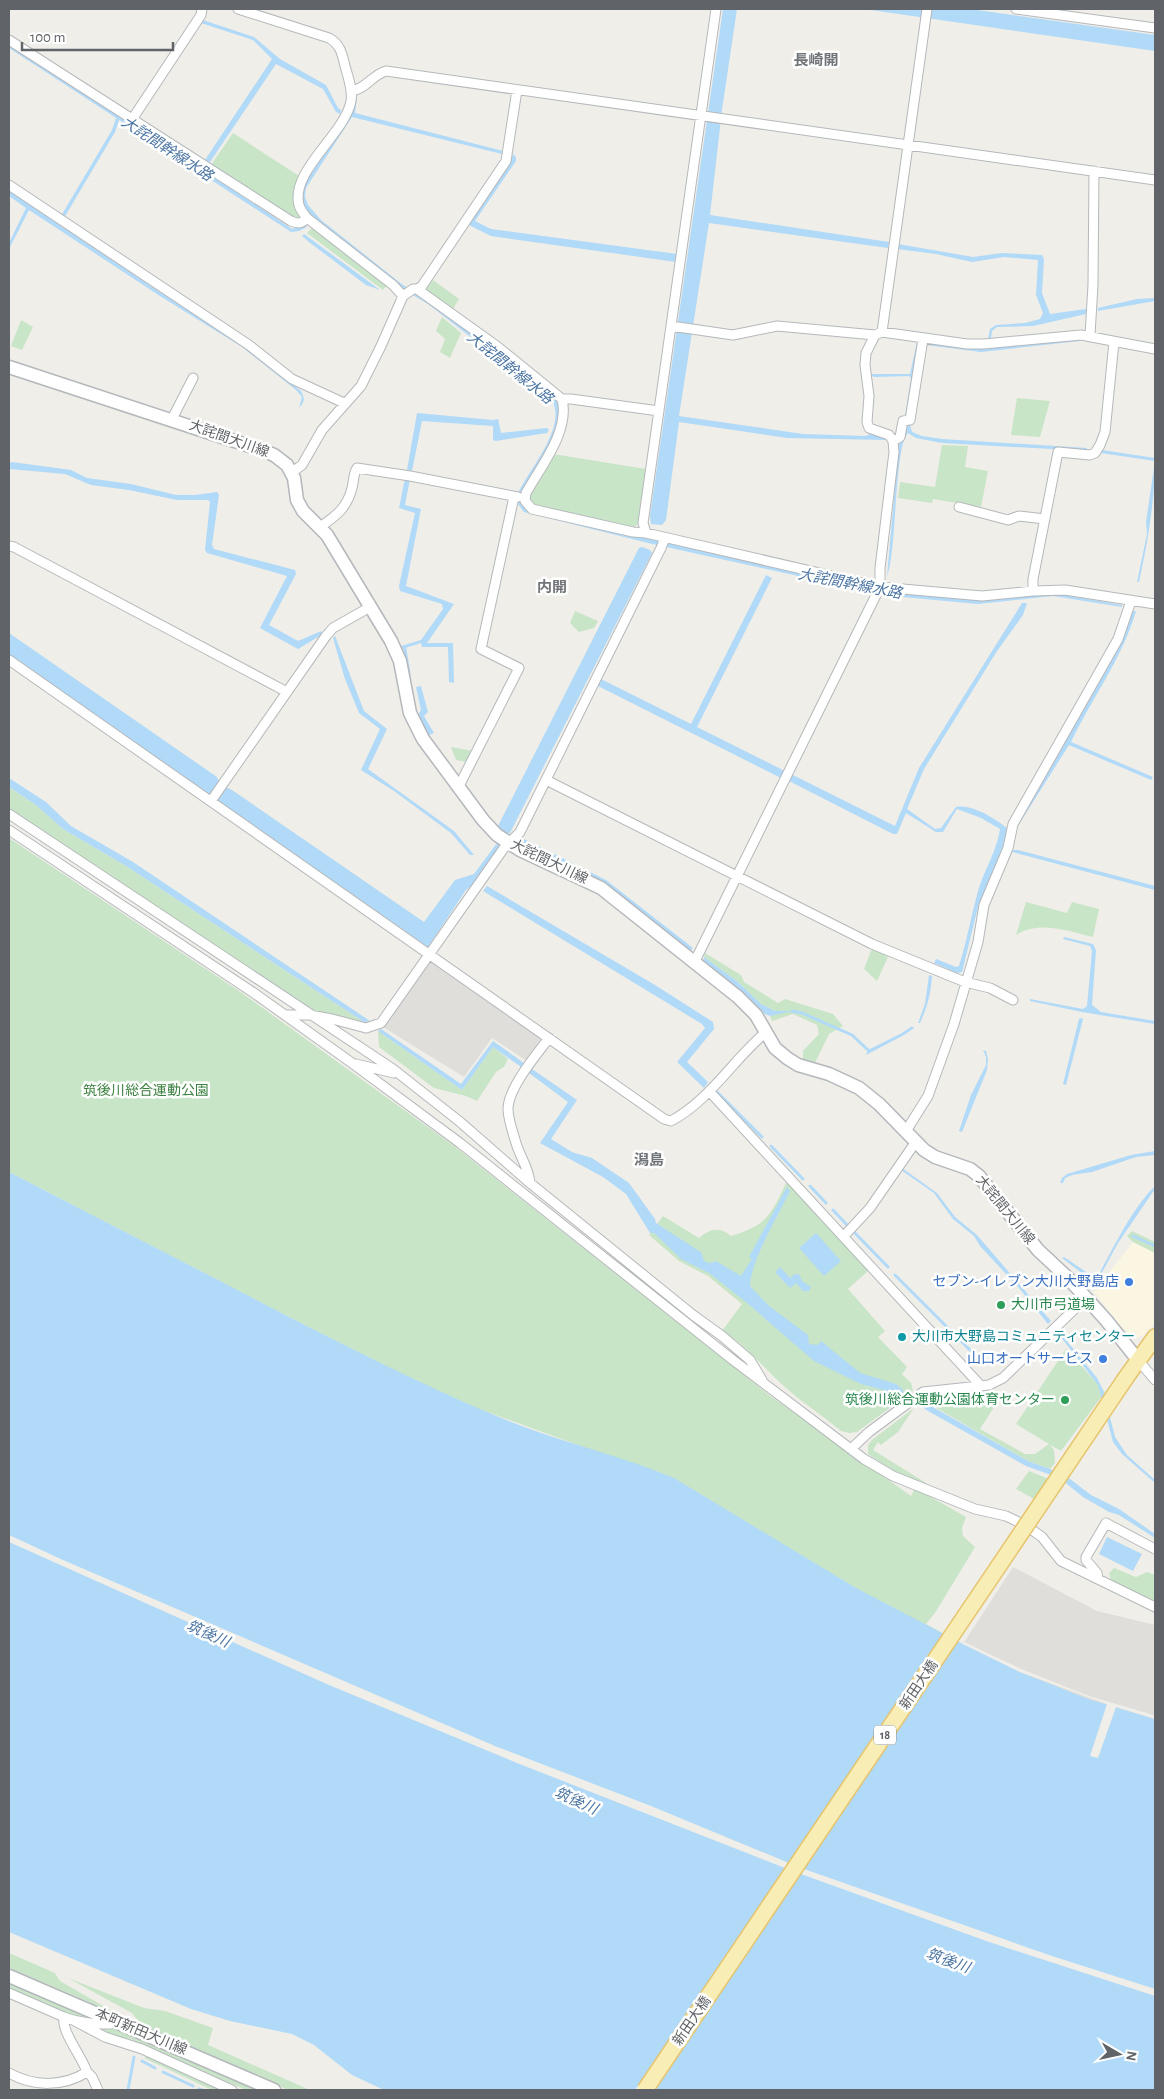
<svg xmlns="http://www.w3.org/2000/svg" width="1164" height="2099" viewBox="0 0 1164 2099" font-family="'Alegreya Sans','Noto Sans JP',sans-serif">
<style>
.commercial{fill:#fbf6e2}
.industrial{fill:#dfdeda}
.green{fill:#c8e5c8}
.water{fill:#b1d9f8}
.pier{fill:#f0eee8}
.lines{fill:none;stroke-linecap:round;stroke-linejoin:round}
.stream{stroke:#b1d9f8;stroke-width:3}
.street-casing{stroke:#b5b8bb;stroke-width:11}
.secondary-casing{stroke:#b4b7bb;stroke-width:15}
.primary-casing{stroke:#e6c46c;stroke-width:18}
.street{stroke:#fff;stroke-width:9}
.secondary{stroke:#fff;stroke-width:12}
.primary{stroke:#f8edb5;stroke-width:15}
.primary-bridge-casing{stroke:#e6c46c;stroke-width:18;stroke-linecap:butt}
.primary-bridge{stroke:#f8edb5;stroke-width:15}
.shop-dot{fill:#3f7fe0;stroke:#fff;stroke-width:2}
.leisure-dot{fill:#2e9e5b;stroke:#fff;stroke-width:2}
.culture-dot{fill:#0f9aa8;stroke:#fff;stroke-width:2}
.labels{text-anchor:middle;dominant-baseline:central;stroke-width:5;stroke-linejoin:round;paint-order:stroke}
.shield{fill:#fff;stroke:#909295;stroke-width:1}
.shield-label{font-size:12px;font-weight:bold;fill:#606367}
.street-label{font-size:14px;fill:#606367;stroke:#fff}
.park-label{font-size:14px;fill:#3d8140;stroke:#fff}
.shop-label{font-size:14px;fill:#366cbe;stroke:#fff;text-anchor:end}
.leisure-label{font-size:14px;fill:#27864d;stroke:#fff;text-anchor:start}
.culture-label{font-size:14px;fill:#0d838f;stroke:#fff;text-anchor:start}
.neighbourhood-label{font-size:15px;font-weight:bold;fill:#717579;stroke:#fff}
.water-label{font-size:15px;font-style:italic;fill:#4a74a2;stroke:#fff}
</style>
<rect width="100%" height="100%" fill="#f0eee8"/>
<path class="commercial" d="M1133,1242L1155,1253V1324L1142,1336L1136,1338L1120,1326L1094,1292Z"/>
<path class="industrial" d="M430,959L545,1038L527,1061L492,1038L464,1077L383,1027Z
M1013,1567L1097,1611L1155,1625V1737L963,1644Z"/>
<path class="green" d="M233,133L299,176L293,197L301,217L294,218L211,165Z
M312,228L388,284L383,290L307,233Z
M433,280L459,299L452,311L425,290Z
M442,317L461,333L450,358L440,352L445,339L436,331Z
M21,320L33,327L22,350L11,346Z
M1017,398L1050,401L1040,437L1011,435Z
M942,445L968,446L965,467L988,471L981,507L933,499L932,503L898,498L900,482L935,487Z
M553,454L646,469L639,523L632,528L534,505L529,501L530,494Z
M575,611L598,621L594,628L579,632L570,623Z
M451,747L473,751L467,762L456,760Z
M9,787L36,805L63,829L126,866L364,1022L312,1011L9,810Z
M9,838L242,993L454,1146L769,1395L911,1496L915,1488L966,1517L962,1528L963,1536L975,1547L935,1613L926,1624L1068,1703L578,1445L400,1380L316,1331L9,1172Z
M1026,902L1067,913L1072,902L1099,909L1093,937C1067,931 1039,920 1016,935Z
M872,948L888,957L877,981L864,969Z
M705,953L741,975L744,982L778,1003L785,999L833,1014L843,1026L829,1034L814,1065L803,1062V1051L819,1034L817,1025L793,1014L772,1021L770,1016L789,1011H775L761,1004L738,982L704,957Z
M378,1031L462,1090L493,1047L508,1059L504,1067L496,1072L477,1101L466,1096L434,1088L379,1047Z
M787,1181L869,1270L848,1289L885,1331L878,1337L907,1367L902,1374L911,1383L913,1391L857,1432L849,1433L841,1431C823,1416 803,1403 786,1388C764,1369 747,1345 722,1331L742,1304L708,1276L679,1261L649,1235L663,1216L699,1238C709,1229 720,1226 731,1236C768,1225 771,1214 787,1181Z
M1132,1231L1155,1242V1253L1133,1242L1127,1236Z
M1066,1349L1105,1392L1061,1451L1050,1445L1054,1450L1055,1463L1050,1469L1028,1461L926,1402L928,1397L931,1396L977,1393L994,1407L980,1429L1025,1454H1035L1049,1444L1016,1424Z
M914,1408L898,1432L881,1445L878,1442L873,1450L931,1486L894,1471L868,1454V1445L872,1440Z
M1029,1471L1049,1479L1036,1500L1016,1489Z
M1114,1568L1136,1577L1147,1572L1155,1575V1601L1111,1580L1109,1573Z
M9,1953L55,1973L60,1981L117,2014L9,1968Z
M68,1978L144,2008L165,2011L213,2028L208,2045L310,2090H288L144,2028L132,2013Z
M9,1980L103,2020L75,2016L9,1988Z
M87,2024L127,2031L257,2090H246L131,2039L106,2034Z
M148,2056L222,2090H212L144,2058Z"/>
<path class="water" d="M723,9H737L722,110L710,215L889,242L888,248L709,223L679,416L803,434L865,436L871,434L885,438L886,440L787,438L679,422L666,520L662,525L651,524L650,516Z
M864,9H970L1155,35V51Z
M203,20L254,37L280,59L326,85L338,108L341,110L340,114L336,112L323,89L276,64L210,162L205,160L272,59L253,40L201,23Z
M9,43L123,116L292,229L305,225L307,227L299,231L291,232L9,48Z
M355,99H357L355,113L503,151L502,154L352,117L306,188L305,197L308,205L321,220L403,285L430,301L555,397C574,422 533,470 521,494L522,502L526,510L872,589L871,592L648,543L524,512L518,504V493C530,468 567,427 552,400L428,304L401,288L317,221L304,207L302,198L304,185L349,116Z
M116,118L119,120L115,132L64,218L61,216L112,130Z
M513,154L516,157V161L475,221L491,229L677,254L676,262L491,236L469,225L468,221L510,162Z
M9,191L161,293L245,347L301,391C305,399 305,401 299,408L302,397L296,390L242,347L160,296L29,210L9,249V243L26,208L9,196Z
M304,234L380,290L366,285L309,242L302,236Z
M898,244L973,257L1002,253L1042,255L1044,259L1042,293L1050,314L1086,309V314L1033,326L997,327L992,331L991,338L988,339L990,329L996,325L1025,323L1040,319L1043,313L1036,295L1038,260L1004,257L972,262L936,254L897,249Z
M1155,298V301L1098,311V308L1137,299Z
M1082,339L1080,341L981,352L926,345L933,344L981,349Z
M917,342L919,345L907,417L905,416L911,378L909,376L874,377L870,374H910Z
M417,413L493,420L498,419L501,433L547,428L549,430L547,433L496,441L493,440V426L422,421L412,471L407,470Z
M907,424L910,425L912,432L922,436L942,439L1087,448L1086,451L942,443L916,438L908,433C894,446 897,553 887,576L899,443Z
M1102,450L1155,458C1155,500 1148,541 1139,582H1137L1147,534L1146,522L1155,461L1101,453Z
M12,462L71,470L87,478L131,484L176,495H195L217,492L219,495L212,545L214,549L295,570L296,574L269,625L298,641L321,631L323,634L298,649L260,628L287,576L207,553L205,550L210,502L208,500H177L129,490L91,485L65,474L9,469V463Z
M405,478L410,479L405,505L421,509L406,586L454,604L427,643H453L454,683L449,682L448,647H422L421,643L402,649L401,646L421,640L443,609L442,604L400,591L399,586L415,513L399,508Z
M642,547L650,550L652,553L510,833H505L498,826L639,548Z
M766,575L772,578L697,727L785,771L781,778L598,686L601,679L691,724Z
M881,592L979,599L1053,593L1122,605V607L1053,596L978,604L881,595Z
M1022,603H1027L1023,615L997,651L924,769L907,809L935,829L941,828L956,807C972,804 994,818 1007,828L1005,841L978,907L962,972L957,973L934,963L936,959L956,967L959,966C967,941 971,916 978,891C984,870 997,851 1000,829L981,818L957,809L943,832H936L906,813L897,834H893L789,781L793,775L895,826L919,768Z
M1133,611H1136C1122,659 1092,698 1071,742L1153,777L1151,780L1069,745L1016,829V826C1037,789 1059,754 1079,717C1099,681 1120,651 1133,611Z
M9,633L217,777C220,784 225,787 232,790L424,922L455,880L474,874L497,843L500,845L475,883L466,890L428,947L9,655Z
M335,636L364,711L387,729L368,769L454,831L474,855H470L451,833L394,791L361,770L380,729L359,713L345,679L333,638Z
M421,686L428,712L424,716L434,733L429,735L418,715L421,710L416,687Z
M9,778L46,802L71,826L133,862L370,1021L364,1022L126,866L63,829L36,805L9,787Z
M524,839L606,880L693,948L689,952L607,886L522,842Z
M1013,850H1018L1155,886V890L1012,852Z
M487,886L655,985L713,1022L714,1029L687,1062L708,1082L704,1088L677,1062L705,1028L702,1024L483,891Z
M1064,937L1093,944L1096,950L1092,1005L1101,1012L1155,1021V1024L1082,1012L1030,1001V999L1083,1009L1087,1006L1092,951L1090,946L1063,939Z
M704,957L738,982L761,1004L775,1011H792L770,1016L765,1014L744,994L703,961Z
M929,975L932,976C931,993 927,1008 920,1023H918L925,1004Z
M1081,1018L1083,1019L1066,1085L1063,1084L1079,1019Z
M912,1026L914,1028L904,1035L866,1055L868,1050L902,1033Z
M381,1029L461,1084L493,1041L524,1063L521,1067L493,1047L462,1090L378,1031Z
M983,1050L986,1051L988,1059L987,1070L962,1132L959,1131L971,1095L986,1065V1057Z
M532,1069L577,1100L551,1139L572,1152L592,1158L629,1183L655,1219L656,1223L702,1253C703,1263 708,1265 716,1261L741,1276L752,1259L749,1257L787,1187L790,1191C779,1214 750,1262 750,1286L769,1306L808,1335L809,1344L818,1345L821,1341L860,1373L896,1384L903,1390V1393L898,1394L861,1384L814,1361L746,1302L709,1273L681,1259L654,1233H650L626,1194L603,1177L540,1143L568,1102L529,1073Z
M1155,1151V1155L1136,1157L1092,1172L1072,1175L1065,1178L1063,1183H1060L1062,1178L1067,1174L1131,1155Z
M902,1168L937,1193L955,1217L977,1235L1051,1321L1048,1324L1019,1288L980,1246L974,1236L953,1219L934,1193L901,1170Z
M9,1172C88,1213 168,1254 247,1295C330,1338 413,1381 499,1417C556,1441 617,1454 674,1478L856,1588L963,1644L1020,1672L1088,1699L1155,1719V2090H384L352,2075L314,2045L292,2034L230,2021L191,2009L9,1932Z
M1155,1186V1189L1118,1243L1098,1280H1091L1062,1258L1064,1257L1092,1276H1098C1114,1247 1131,1210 1155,1186Z
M816,1233L841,1261L824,1276L799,1248Z
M780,1267L790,1278L795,1274H799L802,1281L811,1287L809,1291H803L796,1283L790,1288L775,1272Z
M1061,1334L1097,1378L1103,1390L1115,1437L1127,1455L1155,1480V1483L1122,1454L1113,1442L1098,1385L1060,1336Z
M924,1402L1028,1461L1050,1469L1070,1479L1091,1495L1119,1509L1155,1534V1538L1119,1515L1109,1512L1083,1497L1067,1484L1051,1475L1026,1466L928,1411L921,1406Z
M1107,1537L1142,1554L1133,1571L1099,1554Z"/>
<path class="pier" d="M9,1535L63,1560L495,1746L651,1806L789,1863L947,1632L959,1639L804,1869L1049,1955L1155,1989V1996L989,1942L801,1874L654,2090H635L785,1868L517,1763L329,1685L9,1542Z
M964,1642L1021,1669L1089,1696L1150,1714L1155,1716V1719L1116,1707L1098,1758L1090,1756L1107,1704L1020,1672L963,1644Z"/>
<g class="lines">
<path class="stream" d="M405,649L409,674
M792,1011L802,1013L852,1035L868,1050
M717,1092L762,1137
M771,1146L803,1179
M810,1186L826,1203
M833,1210L847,1225
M854,1232L888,1267
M1133,1236L1155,1246
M895,1275L975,1355
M142,2061L155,2068
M163,2072L193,2086
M199,2089L202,2090
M128,2090L134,2057"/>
<g class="street-casing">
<path id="street" d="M238,9L329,38C341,45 342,54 345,66C348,77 353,90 351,101C345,134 290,171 299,205C300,210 304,214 307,218L393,285L403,296L413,289H417L498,347L562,399C570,431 541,466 526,493L525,501L532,509L633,532L646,533L880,587L982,596L1033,591L1065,590L1155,604
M1016,9L1155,28
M9,40L291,221C298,224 301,224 307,218
M351,91C365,90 372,75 386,71L1155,180
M133,118L201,15L202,9
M9,185L249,345L292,379L344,403
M417,289L422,286L506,161L517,90
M671,326L733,335L777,326L875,335L882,332L967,344H984L1081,335L1155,349
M882,332L927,9
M1090,335L1093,285L1094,171
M562,399H571L659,411
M172,419L193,378
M893,441L900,437L903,421L910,420L923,339
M291,473L302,465L322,430L361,386L381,346L403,296
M959,507L1008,520L1019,516L1045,519
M320,527C336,516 347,508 352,488C354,480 353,475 357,468L410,476L518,497
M646,533L643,523L716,9
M9,546L14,547L287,692
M1033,591V579L1058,452L1090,455L1095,453L1100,445L1105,432L1114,342
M9,660L664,1119L671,1121C709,1101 733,1060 765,1033
M546,780L872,944L965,982L990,988L1013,1000
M458,788L519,668L481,649L514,497
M211,801L326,636L333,628L370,607
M9,814L393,1069L459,1121L530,1183L693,1315L722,1336L750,1360L762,1380
M9,830L254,993L352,1063L460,1143L733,1360L864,1459L893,1476L975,1509L1006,1516L1025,1525L1042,1537L1061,1561L1155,1607
M694,963L880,587V568L894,452L893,441L889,435L869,428L867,422L869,396L865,365L866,353L875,335
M286,1015H310L332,1019L366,1028L381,1023L504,848L520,832L661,548L665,538
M356,1064L394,1073
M709,1091L981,1386
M906,1131L928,1096L954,1024L978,942L984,905L1008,848L1013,824L1118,639L1131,601
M530,1183C529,1168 520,1157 516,1143C513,1133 508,1119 508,1109C508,1088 537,1054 549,1038
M844,1236L870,1208L915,1143
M1138,1360L1155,1380
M851,1449L869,1432L923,1392L989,1385L1003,1378L1086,1298
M1098,1578L1097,1573L1086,1560V1557L1106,1523L1155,1549
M9,1993L64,2017
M73,2020L105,2037L142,2049L232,2090
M87,2072C82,2056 61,2032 64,2017C76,2022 103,2026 116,2023
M9,2073C34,2087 63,2087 87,2072L92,2077L98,2090"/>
</g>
<g class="secondary-casing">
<path id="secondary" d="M9,367L262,450L274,455L287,465L294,478L297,500L303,511L327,535L391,641L400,661L410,713L423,739L483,820L497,835L520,850L601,888L738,997L756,1015L775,1048L787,1058L798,1065L829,1074L859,1088L879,1104L924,1150L935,1157L970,1169L979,1176L1038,1250L1068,1278L1106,1320L1138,1360
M9,1976L274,2090"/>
</g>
<g class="primary-casing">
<path id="primary" d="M1125,1379L1155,1337"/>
</g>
<use href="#street" class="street"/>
<use href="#secondary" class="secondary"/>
<use href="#primary" class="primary"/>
<g class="primary-bridge-casing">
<path id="primary-bridge" d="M645,2090L1125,1379"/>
</g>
<use href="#primary-bridge" class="primary-bridge"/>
</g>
<g class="shop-dot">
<circle cx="1129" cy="1282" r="5"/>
<circle cx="1103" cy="1359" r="5"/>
</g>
<g class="leisure-dot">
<circle cx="1001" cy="1305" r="5"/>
<circle cx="1065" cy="1400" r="5"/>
</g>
<circle class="culture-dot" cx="902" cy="1337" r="5"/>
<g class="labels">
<rect class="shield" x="874" y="1725.5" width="22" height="19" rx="4"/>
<g class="shield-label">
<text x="885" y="1735">18</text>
</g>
<g class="street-label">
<text transform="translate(229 439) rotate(20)">大詫間大川線</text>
<text transform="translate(549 862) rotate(26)">大詫間大川線</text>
<text transform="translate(1005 1210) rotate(51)">大詫間大川線</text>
<text transform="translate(919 1685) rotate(-56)">新田大橋</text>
<text transform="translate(692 2021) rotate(-56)">新田大橋</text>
<text transform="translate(141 2032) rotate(23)">本町新田大川線</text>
</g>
<g class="park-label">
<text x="146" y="1091">筑後川総合運動公園</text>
</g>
<g class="shop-label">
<text x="1119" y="1282">セブン-イレブン大川大野島店</text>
<text x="1093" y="1359">山口オートサービス</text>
</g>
<g class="leisure-label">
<text x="1011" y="1305">大川市弓道場</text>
<text x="1055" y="1400" text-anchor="end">筑後川総合運動公園体育センター</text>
</g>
<g class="culture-label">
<text x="912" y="1337">大川市大野島コミュニティセンター</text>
</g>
<g class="neighbourhood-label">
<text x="816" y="60">長崎開</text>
<text x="552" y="587">内開</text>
<text x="649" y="1160">潟島</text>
</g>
<g class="water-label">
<text transform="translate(167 149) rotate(33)">大詫間幹線水路</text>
<text transform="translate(510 368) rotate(39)">大詫間幹線水路</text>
<text transform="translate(850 584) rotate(11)">大詫間幹線水路</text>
<text transform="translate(208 1634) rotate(24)">筑後川</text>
<text transform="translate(576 1801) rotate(24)">筑後川</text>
<text transform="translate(948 1961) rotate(20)">筑後川</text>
</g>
</g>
<rect width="1164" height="2099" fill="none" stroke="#606367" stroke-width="20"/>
<g transform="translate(1119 2054) rotate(99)" stroke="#ffffff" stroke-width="4" paint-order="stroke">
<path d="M0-4L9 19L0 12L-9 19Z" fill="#606367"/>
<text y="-8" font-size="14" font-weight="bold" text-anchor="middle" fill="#606367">N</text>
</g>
<path d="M22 42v8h151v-8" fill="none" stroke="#606367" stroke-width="2.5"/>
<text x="30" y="42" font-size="15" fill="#606367" stroke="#ffffff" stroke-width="4" paint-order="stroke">100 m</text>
</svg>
